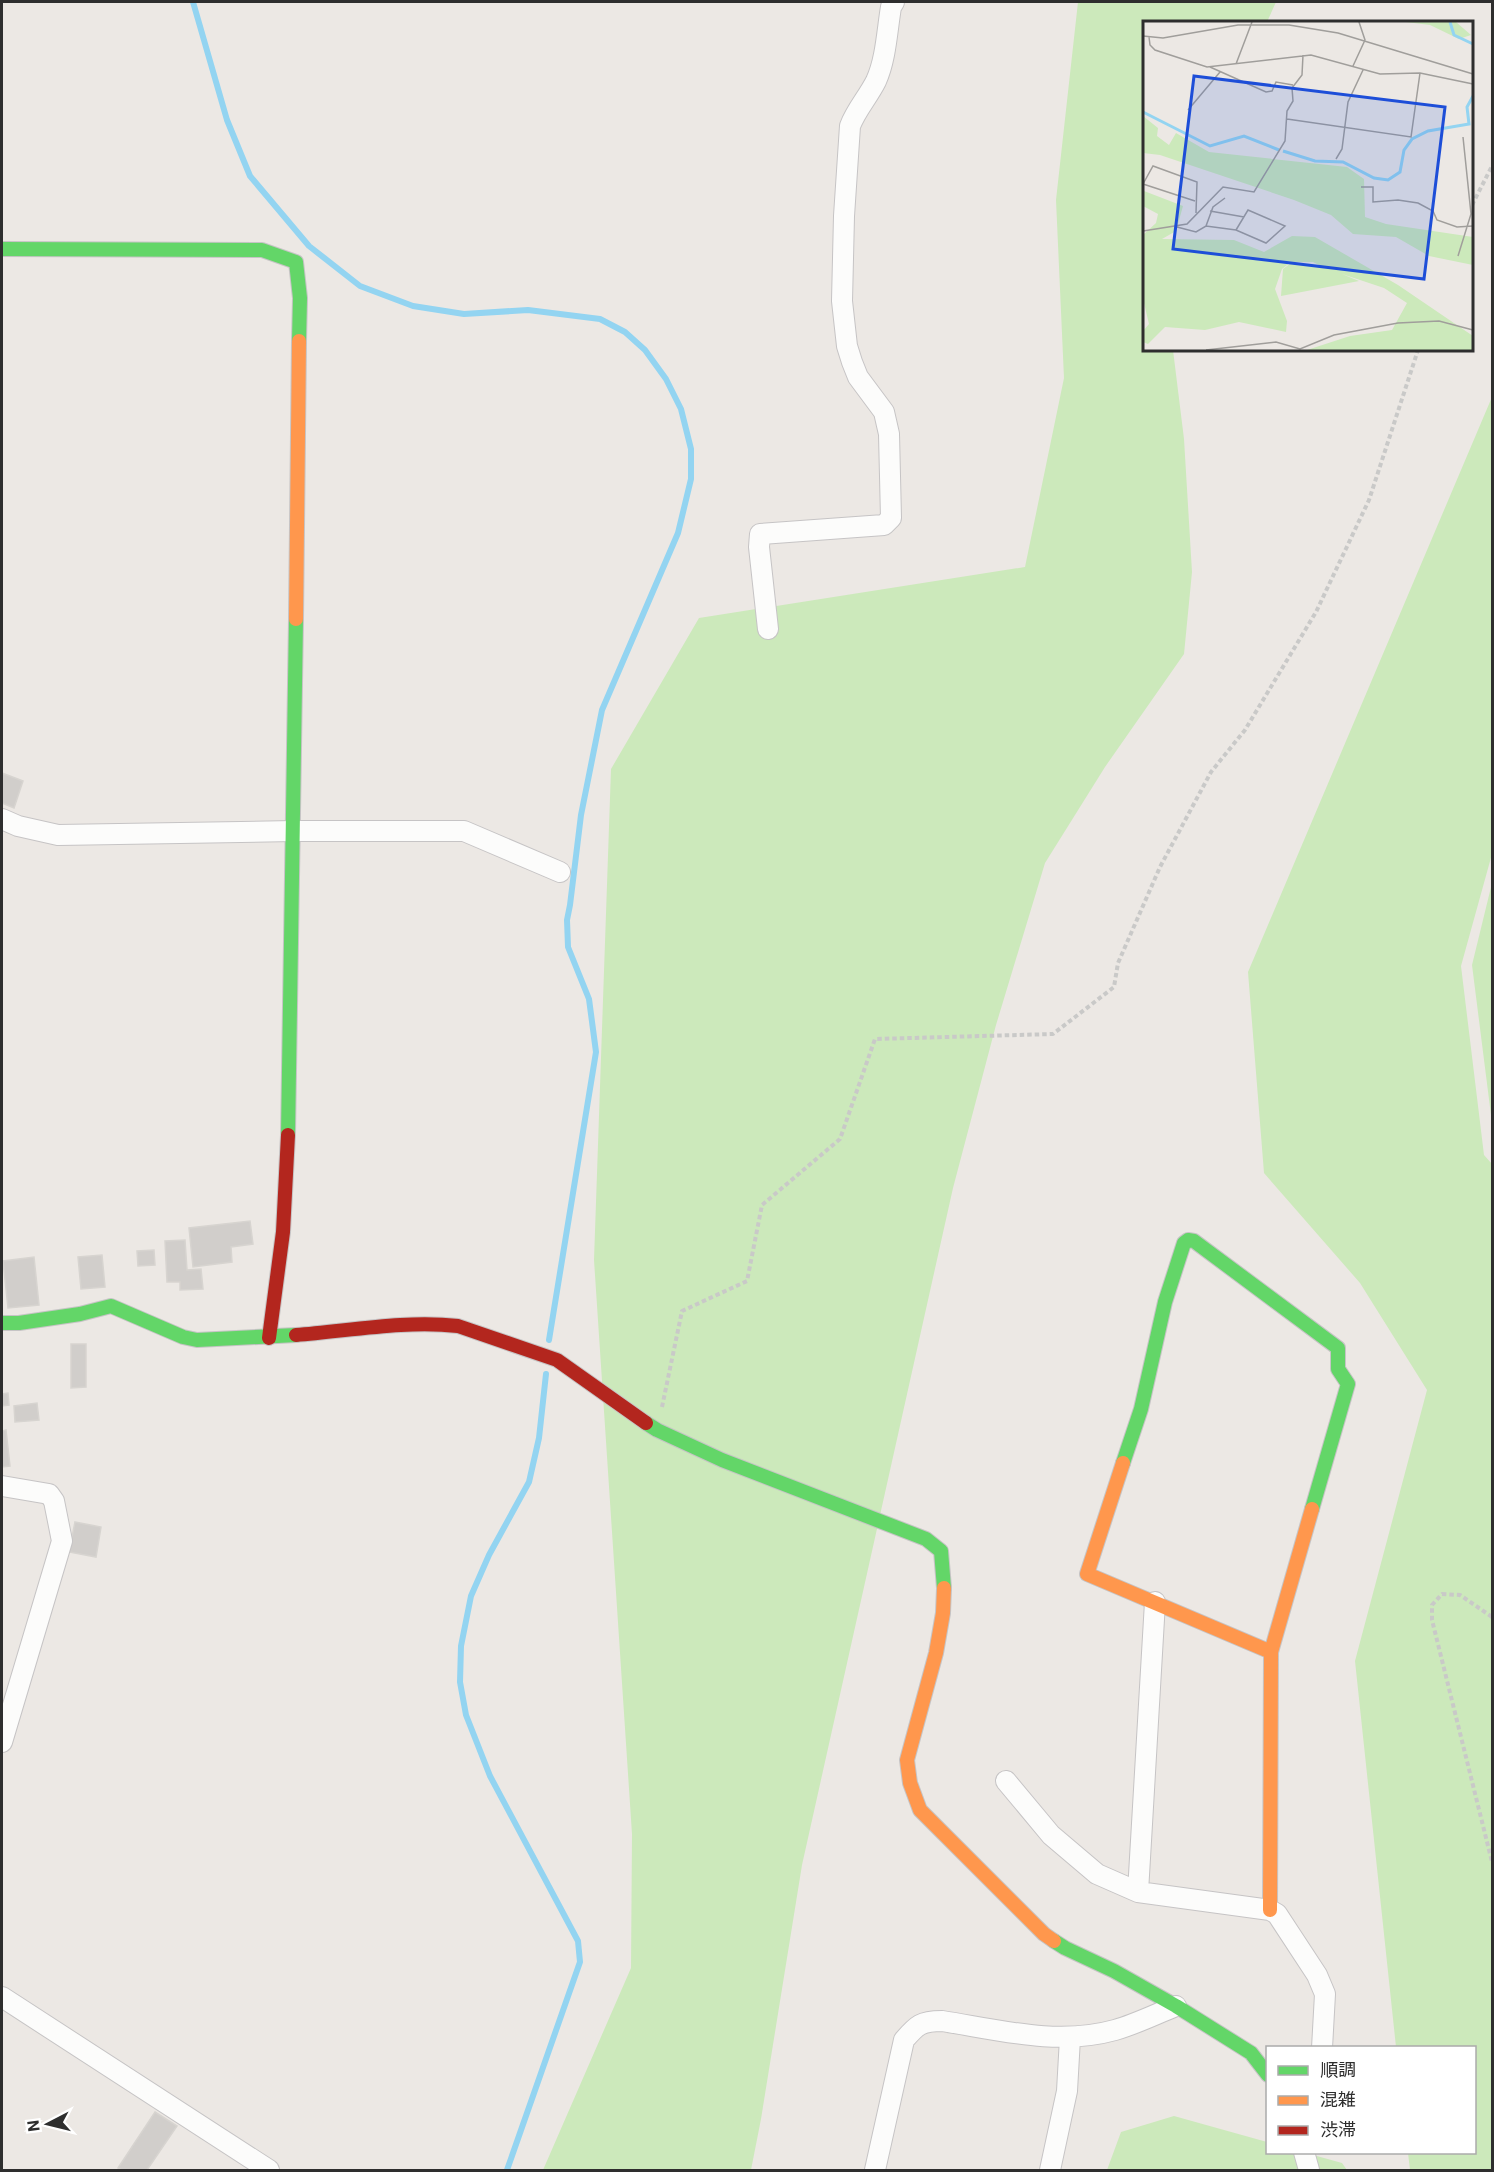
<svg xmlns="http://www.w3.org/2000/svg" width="1494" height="2172" viewBox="0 0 1494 2172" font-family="Roboto,'Noto Sans JP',sans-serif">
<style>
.green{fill:#cce9bb}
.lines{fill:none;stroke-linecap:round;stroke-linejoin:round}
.stream{stroke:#93d4f1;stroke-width:6}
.building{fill:#d1cecb;stroke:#d7d4d0;stroke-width:1.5}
.street-casing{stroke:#c6c4c5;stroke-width:22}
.fast-casing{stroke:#c6c4c5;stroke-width:16}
.slow-casing{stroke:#c6c4c5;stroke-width:16}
.jam-casing{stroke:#c6c4c5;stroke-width:16}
.path{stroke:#c9c9c8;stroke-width:4;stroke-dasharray:4.5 3;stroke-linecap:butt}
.street{stroke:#fcfcfb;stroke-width:20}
.fast{stroke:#63d668;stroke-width:14}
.slow{stroke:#ff974d;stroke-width:14}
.jam{stroke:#b3261e;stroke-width:14}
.inset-river{fill:none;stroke:#93d4f1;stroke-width:3}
.inset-road{fill:none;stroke:#a09e9b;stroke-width:1.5}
.view{fill:#1d4ed8;fill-opacity:0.15;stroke:#1d4ed8;stroke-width:3}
.inset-edge{fill:none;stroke:#2e2e2e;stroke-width:3}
</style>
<rect width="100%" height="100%" fill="#ece8e4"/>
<path class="green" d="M1078,2H1276L1267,22H1144V350H1173L1184,439L1192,572L1184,654L1105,767L1045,863L996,1025L953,1188L802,1865L761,2119L751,2170H543L631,1968L632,1834L594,1260L611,769L699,618L1025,567L1064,378L1056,200Z
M1492,397V854L1461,966L1484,1155L1492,1164V2170H1410L1408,2153L1474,2152V2048L1396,2047L1355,1661L1427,1390L1360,1283L1264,1173L1248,972Z
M1492,883V1123L1472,965Z
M1174,2116L1267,2142L1268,2152L1306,2153L1342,2163L1347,2170H1107L1121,2132Z"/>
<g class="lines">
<path class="stream" d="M193,2L227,120L250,176L309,246L360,286L413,306L464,314L528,310L600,319L625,332L645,350L666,379L681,409L691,449V479L678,533L602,710L581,815L570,905L567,920L568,947L589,999L596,1052L549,1340
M507,2170L580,1962L578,1941L490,1776L466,1715L460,1682L461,1646L471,1596L489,1555L529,1482L539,1438L546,1374"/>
</g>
<path class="building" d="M2,773L23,781L14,808L2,803Z
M250,1221L253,1244L231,1247L232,1262L193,1267L189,1228Z
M185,1240L187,1270L201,1269L203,1289L180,1290V1282H167L165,1241Z
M154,1250L155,1265L138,1266L137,1251Z
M102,1255L105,1287L81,1289L78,1257Z
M34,1257L39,1305L8,1308L3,1261Z
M71,1344H86V1387L71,1388Z
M8,1393L9,1405L2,1406V1394Z
M37,1403L39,1420L15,1422L14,1406Z
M6,1430L10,1466L2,1467V1431Z
M75,1522L101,1527L96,1557L69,1552Z
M155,2112L177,2126L147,2170H122L118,2168Z"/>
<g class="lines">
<g class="street-casing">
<path id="street" d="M768,629L759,547L760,534L884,525L891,518L889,434L884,412L858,377L852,362L847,346L842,301L844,216L850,126C856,110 868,97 876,81C886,59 887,31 891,7L894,2
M2,819L18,826L58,835L294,831H464L560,872
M2,1486L49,1494L54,1501L62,1541L2,1742
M1006,1781L1051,1835L1097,1874L1138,1892L1270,1910L1277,1914L1317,1975L1325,1994L1322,2048
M1138,1892L1155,1602
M2,1997L269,2170
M1304,2152L1309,2170
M875,2170L904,2040C917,2025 921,2021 942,2021C999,2030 1058,2046 1115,2030C1136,2024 1156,2014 1176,2006
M1050,2170L1067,2091L1070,2038"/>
</g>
<g class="fast-casing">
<path id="fast" d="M2,249L262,250L296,262L300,298L299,341
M288,1135L296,619
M2,1323H19L80,1314L111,1306L183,1337L197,1340L296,1335
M646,1423L657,1430L722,1460L926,1539L941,1551L944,1588
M1123,1463L1141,1409L1165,1302L1184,1243L1188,1240L1194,1241L1338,1348V1369L1348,1384L1312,1509
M1054,1941L1065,1948L1114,1971L1176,2006L1251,2053L1268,2075"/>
</g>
<g class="slow-casing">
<path id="slow" d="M296,619L299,341
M1123,1463L1087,1574L1271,1652
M944,1588L943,1613L936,1653L907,1760L910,1783L920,1810L1044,1934L1054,1941
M1270,1910L1271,1652L1312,1509"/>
</g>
<g class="jam-casing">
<path id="jam" d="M296,1335C349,1331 405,1320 458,1326L557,1360L646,1423
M269,1338L283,1232L288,1135"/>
</g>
<path class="path" d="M1472,205L1492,166
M662,1407L682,1311L747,1281L762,1205L840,1139L875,1039L1053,1034L1114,987L1118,963L1160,867L1211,772L1245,730L1316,612L1369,500L1418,350
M1492,1617L1460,1595L1442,1594L1432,1605V1620L1492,1862"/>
<use href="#street" class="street"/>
<use href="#fast" class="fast"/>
<use href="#slow" class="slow"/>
<use href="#jam" class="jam"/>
</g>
<g transform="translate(1143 21)">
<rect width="330" height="330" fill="#ece8e4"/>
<path d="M263,1H313L328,14L316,18L287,4ZM0,95L15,107L14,115L26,124L33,112L66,131L204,146L221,158L222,196L243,203L330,216V244L286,235L253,216L210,213L188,194L151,179L17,134L0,132ZM1,170L40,185L33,210L19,218L91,219L121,231L149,215L172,216L255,264L330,315V329H164L207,315L249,309L264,282L241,267L199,253L216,260L138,275L140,248L148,242L180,246L170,241H148L139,248L132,268L144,300L143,311L96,301L62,309L22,306L5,323L0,321V310L6,303L0,278V214L13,202L15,193L0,185Z" fill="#cce9bb"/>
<path class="inset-river" d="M307,1L311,14L330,23M0,91L67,125L101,115L136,129M140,130L172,140L200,141L231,157L245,159L257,151L261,129L269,118L285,110L326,103L324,86L330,75"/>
<path class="inset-road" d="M0,15L20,17L95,4H146L195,12L330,53M6,16L7,24L12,29L64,46L168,34L237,53L277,52L330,63M93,43L109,1M210,45L222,19L216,1M67,46L123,71L129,70L133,61L150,64M45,89L77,51M144,98L268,116L277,52M193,138L199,128L205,81L220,49M0,163L10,145L54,161L53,192M0,163L52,180M218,166H230V181L255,179L275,182L290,190L294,199L314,206L330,205M67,190L101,196M63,205L70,186L82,177M34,206L53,211L63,205L93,209L123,222L142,205L105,189L93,209M0,210L44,203L80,166L111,171L142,120L144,90L150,80L149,67L159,54L160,34M315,235L328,193L320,116M63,329L133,321L157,328L191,314L255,302L296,300L330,309"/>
<path class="view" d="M51,55L302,86L281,258L30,228Z"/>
<rect width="330" height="330" class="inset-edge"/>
</g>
<rect width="1494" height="2172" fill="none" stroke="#2e2e2e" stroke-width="6"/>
<rect x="1266" y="2046" width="210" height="108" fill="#ffffff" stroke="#ababab" stroke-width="1.5"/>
<rect x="1278" y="2066" width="30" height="9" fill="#63d668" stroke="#ababab" stroke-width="1.5"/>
<text x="1320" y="2076" font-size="18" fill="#2e2e2e">順調</text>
<rect x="1278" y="2096" width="30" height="9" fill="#ff974d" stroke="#ababab" stroke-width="1.5"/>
<text x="1320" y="2106" font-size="18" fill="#2e2e2e">混雑</text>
<rect x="1278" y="2126" width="30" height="9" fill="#b3261e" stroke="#ababab" stroke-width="1.5"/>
<text x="1320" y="2136" font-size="18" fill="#2e2e2e">渋滞</text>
<g transform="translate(48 2124) rotate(263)" stroke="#ffffff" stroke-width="4.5" paint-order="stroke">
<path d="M0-4.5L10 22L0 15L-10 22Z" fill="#2e2e2e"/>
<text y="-9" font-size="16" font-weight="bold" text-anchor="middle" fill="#2e2e2e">N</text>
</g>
</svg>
